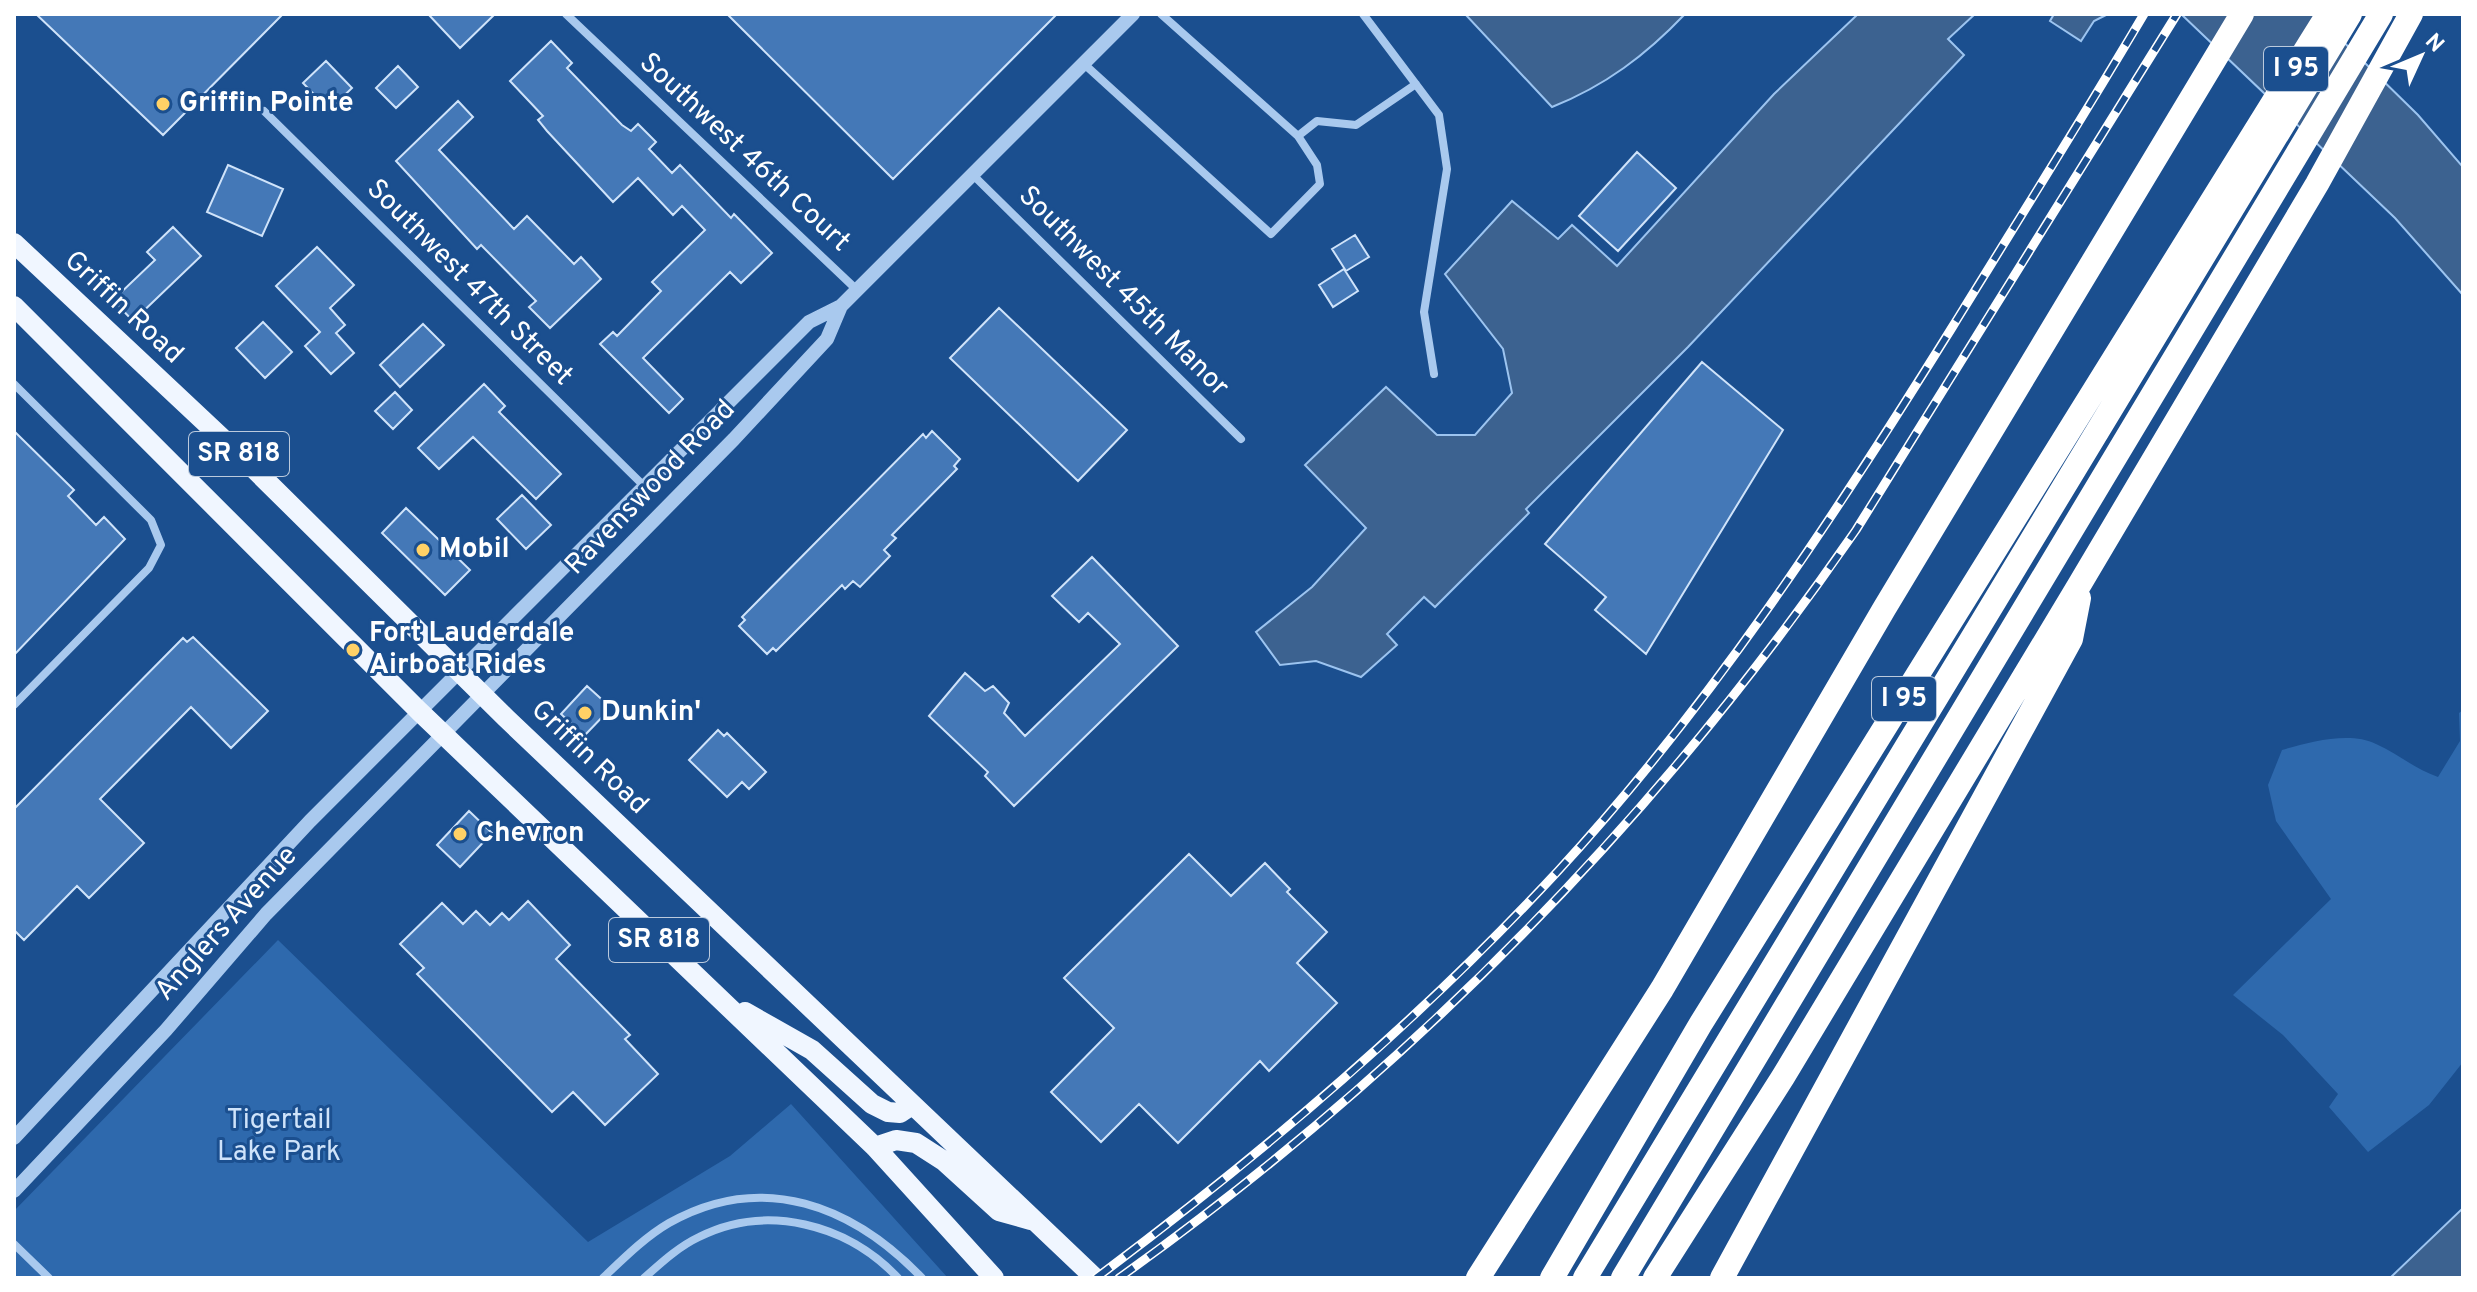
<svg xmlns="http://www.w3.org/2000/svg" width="2477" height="1292" viewBox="0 0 2477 1292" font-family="Overpass,sans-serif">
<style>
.green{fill:#2e69ad}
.water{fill:#3c6290;stroke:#9cc4f0;stroke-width:2}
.building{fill:#4478b7;stroke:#cfe3fa;stroke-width:2}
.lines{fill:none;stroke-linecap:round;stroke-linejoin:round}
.minor{stroke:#a9c9ee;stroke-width:8}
.tertiary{stroke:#a9c9ee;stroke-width:14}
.primary{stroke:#f0f6ff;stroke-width:20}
.motorway{stroke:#fff;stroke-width:24}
.rail-casing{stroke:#fff;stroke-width:9}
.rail{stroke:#1b4f8f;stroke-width:6;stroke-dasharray:18;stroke-linecap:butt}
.poi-dot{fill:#ffd166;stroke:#1b4f8f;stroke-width:3}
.labels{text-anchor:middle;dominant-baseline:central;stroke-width:6;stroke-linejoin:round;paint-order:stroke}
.shield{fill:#1b4f8f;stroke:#bbcadd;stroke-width:2}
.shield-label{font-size:26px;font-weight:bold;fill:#fff}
.poi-label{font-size:28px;font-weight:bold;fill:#fff;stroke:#1b4f8f;text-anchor:start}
.street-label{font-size:28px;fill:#fff;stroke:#1b4f8f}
.park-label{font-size:28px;fill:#cfe3fa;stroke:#1b4f8f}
</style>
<rect width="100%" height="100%" fill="#1b4f8f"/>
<path class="green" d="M2463,710V1062L2429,1105L2368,1152L2329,1107L2338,1094L2283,1035L2233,995L2331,899L2276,821L2268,785L2282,750C2309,742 2350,731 2376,744C2398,754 2415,769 2438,777L2460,741L2459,713Z
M278,940L588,1242L730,1156L791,1104L948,1278H14V1211Z"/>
<path class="water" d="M1465,14H1685C1646,55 1605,86 1552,107Z
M1858,14H1975L1948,39L1964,55L1688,347L1526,509L1529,513L1435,607L1424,597L1387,634L1397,645L1361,677L1316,661L1280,665L1256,632L1312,587L1366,528L1305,465L1386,387L1437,435H1475L1512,393L1503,349L1445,274L1512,201L1558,239L1572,225L1617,266L1774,94Z
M2054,14H2108L2094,21L2081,41L2050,21Z
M2181,14H2315L2418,115L2463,167V295L2395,218Z
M2463,1208V1278H2390Z"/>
<path class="building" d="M36,14H283L163,135Z
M428,14H495L460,48Z
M727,14H1057L893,179Z
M551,41L572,63L567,68L622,125L631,131L638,124L656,142L649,149L672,173L680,165L731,218L734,214L772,253L741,283L730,272L643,358L683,399L669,413L600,344L613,332L617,336L661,291L652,282L705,230L682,206L673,215L638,178L613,202L547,131L538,120L543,116L510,81Z
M326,61L352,88L329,110L303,83Z
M398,66L418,87L396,108L376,88Z
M458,101L473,117L439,150L514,229L527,216L574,264L581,257L601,279L550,328L529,307L536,301L481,245L477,249L396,161Z
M1637,152L1676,188L1618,251L1579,216Z
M228,165L283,189L262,236L207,212Z
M173,227L201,256L133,321L113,300L155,260L147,252Z
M1355,235L1369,257L1346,271L1332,249Z
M317,247L354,285L330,308L345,325L336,333L354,353L331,374L305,346L320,332L276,286Z
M1344,269L1358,291L1333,307L1319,285Z
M999,308L1127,430L1078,481L950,358Z
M263,322L292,352L265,378L236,348Z
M423,324L444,345L400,387L380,365Z
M1702,362L1783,430L1646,654L1595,610L1606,597L1545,544Z
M484,384L505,406L499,412L561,474L536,499L473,437L439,469L418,448Z
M395,392L412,410L393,429L375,411Z
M14,431L74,490L68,496L96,525L104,517L125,539L14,655Z
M932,431L960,459L954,466L957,469L892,535L896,538L884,550L890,556L860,587L853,581L845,589L842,585L776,651L773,648L767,654L739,626L745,620L742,617L923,434L926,438Z
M522,495L551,525L526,549L497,519Z
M406,508L470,570L445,595L382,533Z
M1092,557L1178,646L1014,806L985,776L988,772L929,716L965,673L985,691L993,686L1009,703L1004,713L1025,736L1120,644L1088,613L1079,622L1052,596Z
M193,637L268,711L231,748L191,707L100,799L144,843L89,898L77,886L24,940L14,930V809L183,638L187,642Z
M587,686L608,705V711L584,736L561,714Z
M718,730L724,736L727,733L766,772L749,789L742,782L727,797L689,760Z
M469,811L492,833L460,867L437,845Z
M1189,854L1231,896L1265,863L1290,889L1287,892L1327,932L1297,963L1337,1003L1269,1071L1260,1061L1178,1143L1139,1104L1101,1142L1051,1092L1114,1028L1064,978Z
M528,901L570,945L556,959L630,1035L625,1039L658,1074L605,1125L573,1092L552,1112L417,974L424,968L400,944L442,903L463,924L476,911L490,925L502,913L509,920Z"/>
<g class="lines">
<path class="minor" d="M566,14L857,290
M1161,14L1298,136
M1363,14L1439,115L1447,169L1424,312L1434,374
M1083,63L1271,234L1320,184L1317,165L1298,136L1317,121L1356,125L1416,84
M264,111L643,485
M974,176L1241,439
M14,384L151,520L161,545L149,568L14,705
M14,1244L49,1278
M603,1278C624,1258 645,1237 669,1223C763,1170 853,1206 922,1278
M644,1278C661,1263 678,1247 699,1237C766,1203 848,1224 898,1278"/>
<path class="tertiary" d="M14,1138L310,821L809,322L841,306L1133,14
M14,1191L166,1030L266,914L734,439L827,339L841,306"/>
<path class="primary" d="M14,243L239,454L506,718L1095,1278
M14,306L419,711L875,1147L994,1278
M745,1012L812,1050L872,1104L888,1112L900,1113L912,1105
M875,1147L896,1140L916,1143L944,1161L999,1211L1031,1220"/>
<path class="motorway" d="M1478,1278L1662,989L1884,609L2242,14
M1552,1278L1700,1025L2328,14
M1585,1278L2350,14
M1623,1278L2381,14
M1655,1278L1783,1077L2081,582L2317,184L2411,14
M1722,1278L2071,639L2079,598"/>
<g class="rail-casing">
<path id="rail" d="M1096,1278C1261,1155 1418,1022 1558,871C1711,705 1834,517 1953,326C2017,222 2082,119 2144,14
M1119,1278C1407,1073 1655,821 1856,530L2177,14"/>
</g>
<use href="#rail" class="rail"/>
</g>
<g class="poi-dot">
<circle cx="163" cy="104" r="8"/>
<circle cx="423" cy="550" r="8"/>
<circle cx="353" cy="650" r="8"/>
<circle cx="585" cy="713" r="8"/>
<circle cx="460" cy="834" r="8"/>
</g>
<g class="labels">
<g class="shield">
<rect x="2264" y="47" width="64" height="44" rx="6"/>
<rect x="189" y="432" width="100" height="44" rx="6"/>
<rect x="1872" y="677" width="64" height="44" rx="6"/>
<rect x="609" y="918" width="100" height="44" rx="6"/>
</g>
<g class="shield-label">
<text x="2296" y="69">I 95</text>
<text x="239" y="454">SR 818</text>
<text x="1904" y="699">I 95</text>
<text x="659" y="940">SR 818</text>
</g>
<g class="poi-label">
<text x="179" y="104">Griffin Pointe</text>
<text x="439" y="550">Mobil</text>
<text x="369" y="634">Fort Lauderdale<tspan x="369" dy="32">Airboat Rides</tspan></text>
<text x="601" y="713">Dunkin'</text>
<text x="476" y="834">Chevron</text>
</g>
<g class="street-label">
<text transform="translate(744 153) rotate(43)">Southwest 46th Court</text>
<text transform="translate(469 283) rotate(45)">Southwest 47th Street</text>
<text transform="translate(1123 292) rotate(45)">Southwest 45th Manor</text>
<text transform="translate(123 308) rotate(43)">Griffin Road</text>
<text transform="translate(651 488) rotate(-46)">Ravenswood Road</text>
<text transform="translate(589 758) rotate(44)">Griffin Road</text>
<text transform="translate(227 924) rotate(-48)">Anglers Avenue</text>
</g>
<g class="park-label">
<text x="279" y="1121">Tigertail<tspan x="279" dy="32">Lake Park</tspan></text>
</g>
</g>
<rect width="2477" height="1292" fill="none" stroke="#ffffff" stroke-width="32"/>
<g transform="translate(2421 56) rotate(46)" stroke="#1b4f8f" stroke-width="6" paint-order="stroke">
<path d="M0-6L14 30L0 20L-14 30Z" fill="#ffffff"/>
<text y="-12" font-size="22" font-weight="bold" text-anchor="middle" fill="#ffffff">N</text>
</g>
</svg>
